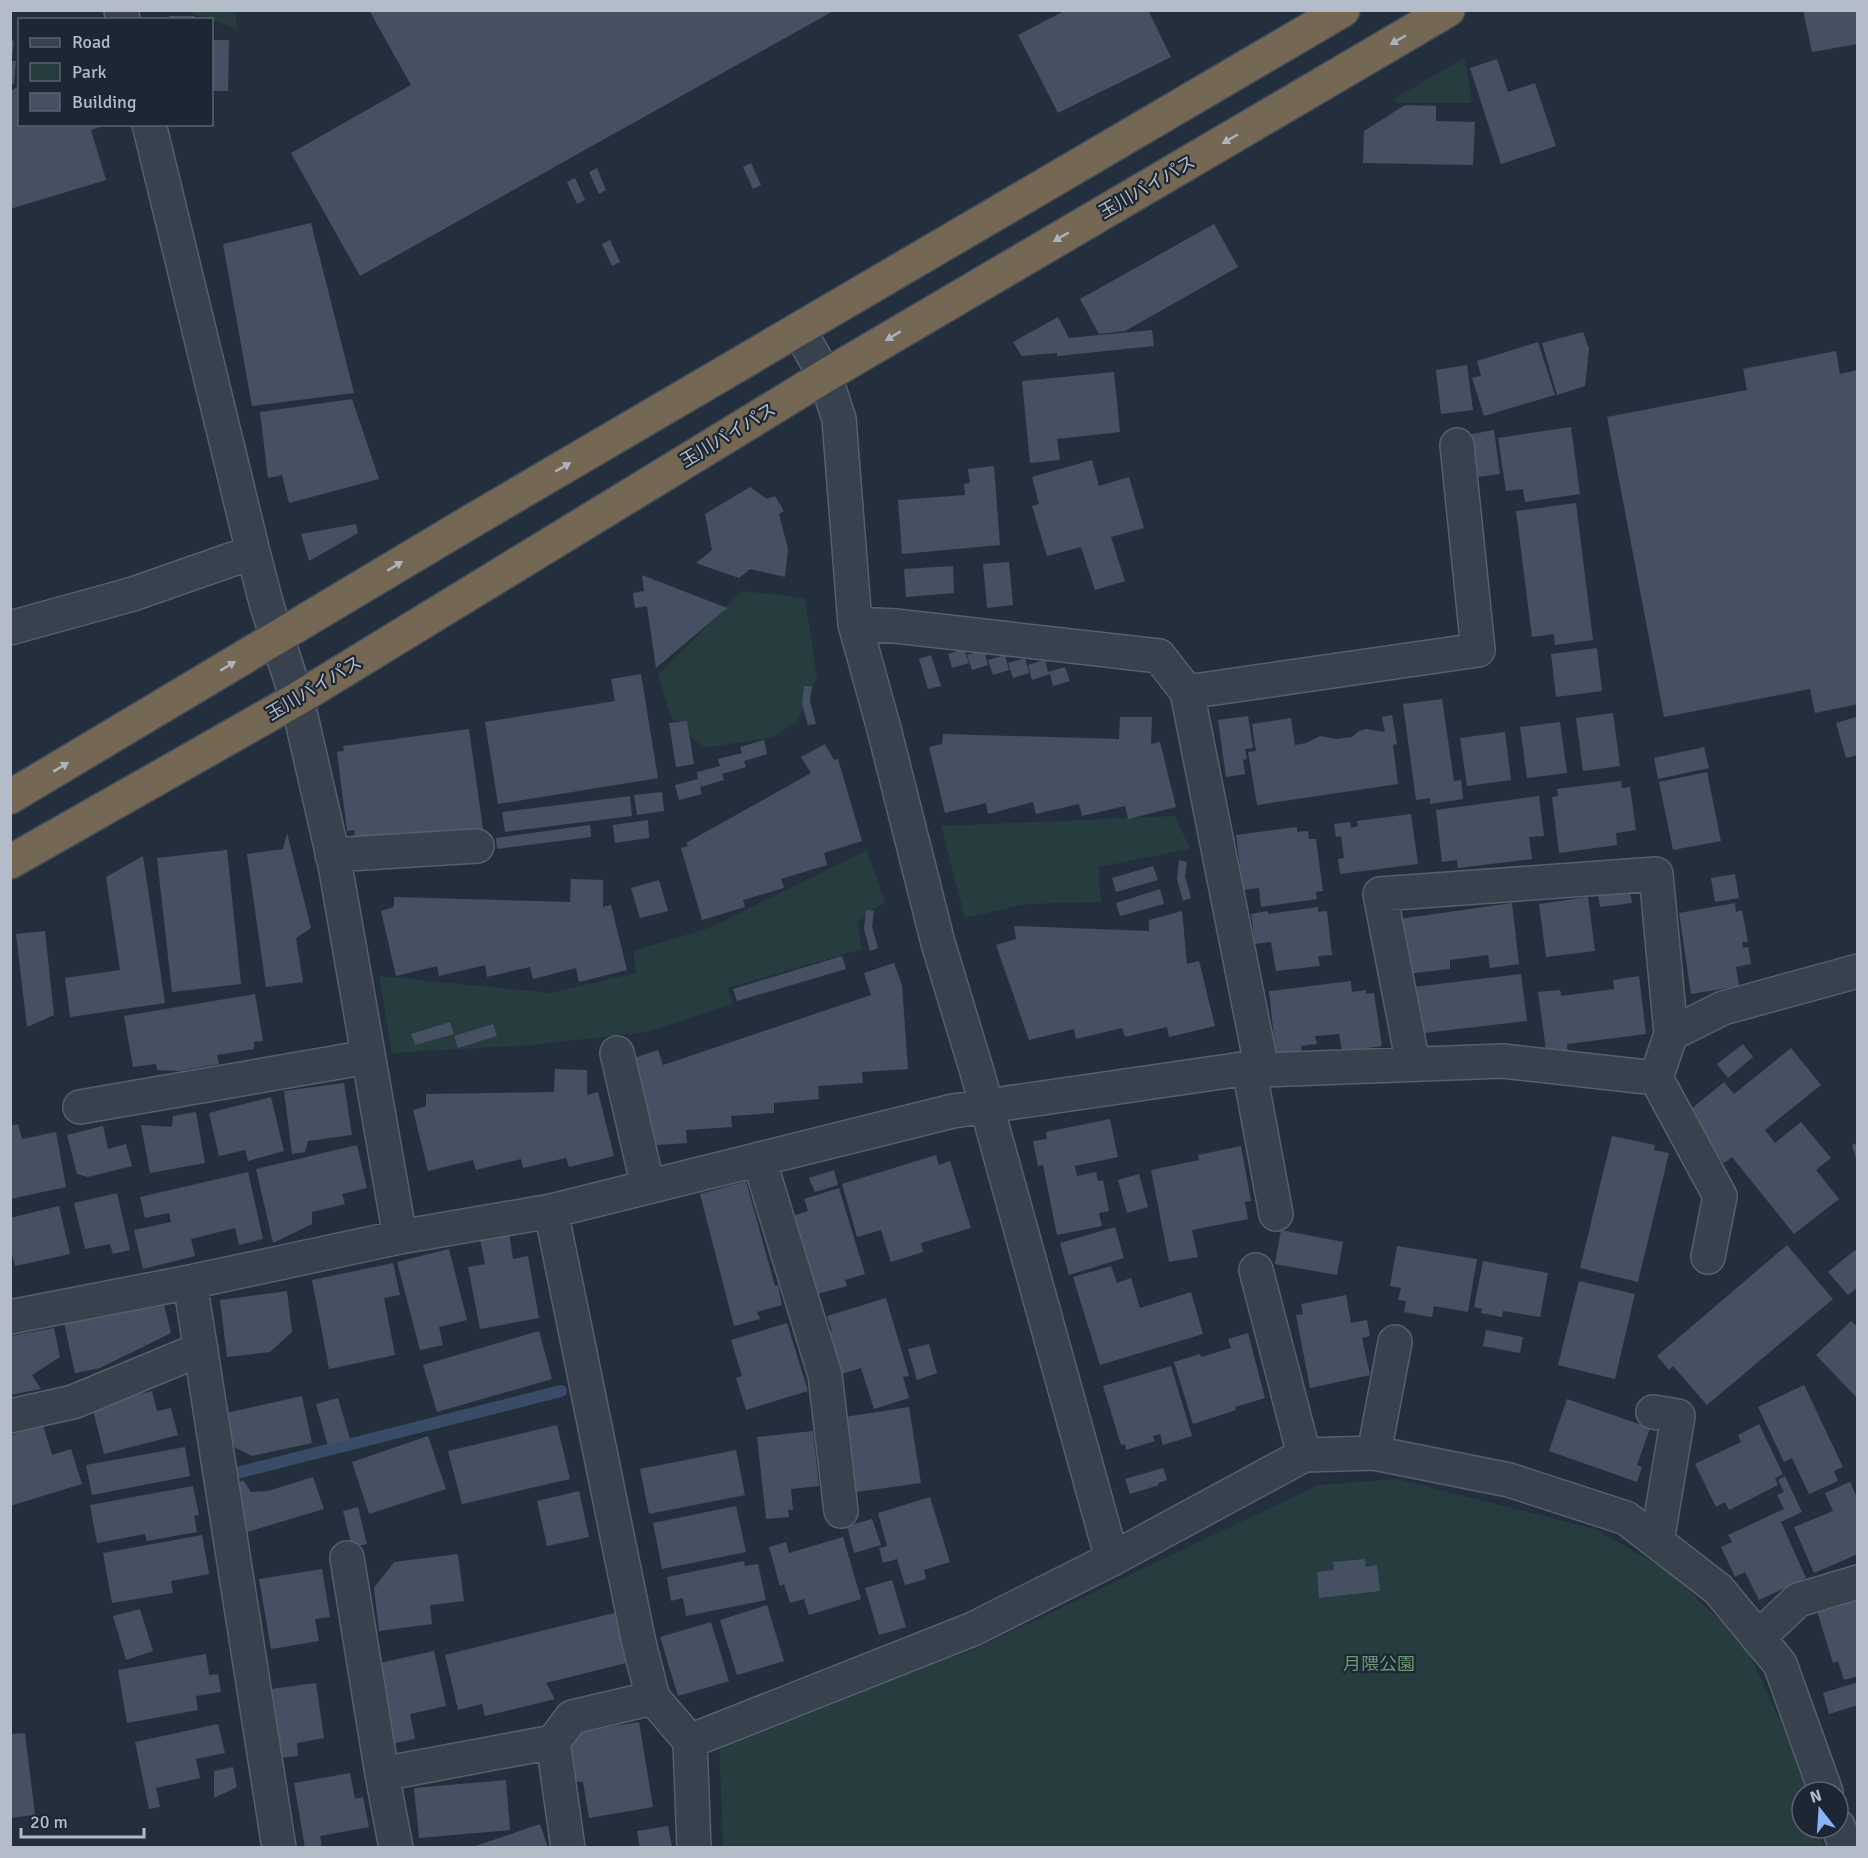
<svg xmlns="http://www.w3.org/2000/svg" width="1868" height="1858" viewBox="0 0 1868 1858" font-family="Signika,'Noto Sans JP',sans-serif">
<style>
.green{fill:#263c3f}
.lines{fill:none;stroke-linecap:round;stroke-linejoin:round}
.stream{stroke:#394c67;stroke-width:12}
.building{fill:#455162}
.minor-casing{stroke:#565f6c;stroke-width:36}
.highway-casing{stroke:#434c59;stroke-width:36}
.minor{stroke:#38414e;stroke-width:33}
.highway{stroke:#746855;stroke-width:33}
.oneway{fill:#aeb4bd}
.labels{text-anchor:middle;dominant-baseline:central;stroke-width:4.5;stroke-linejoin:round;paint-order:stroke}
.street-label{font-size:18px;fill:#b4bcc9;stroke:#1d2633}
.park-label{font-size:18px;fill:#6b9a76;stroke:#1d2633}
</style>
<rect width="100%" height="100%" fill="#242f3e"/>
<path class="green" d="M185,11H235L237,29Z
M1465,58L1472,103H1396L1395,98Z
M742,591L805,598L817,678L797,722L773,737L703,748L671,717L658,675Z
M1175,816L1190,849L1098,867L1101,902L1027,904L965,918L941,826Z
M867,850L885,902L857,922L862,949L727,988L733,1004L647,1032L532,1045L392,1053L379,976L550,993L636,973L633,951L709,928Z
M1397,1479L1595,1529L1668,1571L1745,1644L1792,1747L1807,1792H1802V1828H1818L1825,1847H723L719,1742L975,1649L1318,1485Z"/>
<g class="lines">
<path class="stream" d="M229,1475L561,1391"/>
</g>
<path class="building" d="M369,10H835L360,276L291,153L411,85Z
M1066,10H1148L1171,57L1058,113L1018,35Z
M1803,10H1858V44L1812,52Z
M169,16H195V20H169Z
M10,40L14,41L12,58H10Z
M212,40H229L228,91H212Z
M1497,59L1508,92L1535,83L1556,146L1501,164L1470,68Z
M10,61H16L14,84L10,83Z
M20,85V124H108L91,130L106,180L10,209V92Z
M1405,105L1436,106V121L1475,122L1473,165L1363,163L1364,131Z
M751,163L761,185L753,189L743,167Z
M597,168L606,190L599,194L589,172Z
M575,178L585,200L577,204L567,182Z
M311,223L354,393L252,406L223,244Z
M1214,224L1238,267L1125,331L1099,334L1080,299Z
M610,240L620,262L612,266L602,244Z
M1058,317L1069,338L1152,330L1154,346L1057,356V353L1022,356L1013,342Z
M1583,332L1589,349L1585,386L1557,395L1542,343Z
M1538,342L1555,395L1484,416L1472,378L1481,376L1477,361Z
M1836,351L1840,374L1858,370V704L1815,713L1810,689L1664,717L1607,417L1747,390L1743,369Z
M1467,365L1473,410L1441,414L1436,370Z
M1114,372L1120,432L1057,439L1060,460L1030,463L1022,381Z
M352,399L379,479L289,503L282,475L268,478L260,412Z
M1571,427L1580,494L1525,502L1523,489L1506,491L1498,438Z
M1494,430L1500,474L1478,477L1472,434Z
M1092,460L1099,486L1129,477L1144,528L1111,537L1125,581L1095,590L1081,547L1047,556L1032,506L1039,504L1032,477Z
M994,466L1000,545L902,554L898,500L965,495L964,484L970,483L968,469Z
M750,487L767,499L775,496L784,511L779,514L788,549L785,577L750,569L739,578L696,563L712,550L705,514Z
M1576,503L1593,640L1555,645L1554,634L1532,637L1516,511Z
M356,524L358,533L309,561L301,534Z
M1009,562L1013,605L987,608L983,564Z
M953,566L954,593L906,597L904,569Z
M642,575L727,608L656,668L647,606L635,608L633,593L644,591Z
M1597,648L1602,691L1556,697L1551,654Z
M964,649L969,663L952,668L948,654Z
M984,650L988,665L972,670L967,655Z
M931,655L941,686L928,689L919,659Z
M1005,655L1009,670L993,675L988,660Z
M1025,658L1029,673L1013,678L1008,663Z
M1045,660L1048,672L1065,667L1070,681L1053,686L1050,674L1032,680L1028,665Z
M641,674L658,778L498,804L485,722L615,701L611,679Z
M804,686H812L810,701L816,724L808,725L802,704Z
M1442,699L1454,781L1461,780L1463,799L1430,804V798L1416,800L1403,704Z
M1613,713L1620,766L1583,771L1576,718Z
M1392,715L1397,744L1393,745L1398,784L1257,805L1248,752L1256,751L1252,724L1291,718L1295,745L1306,743L1320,736L1336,739L1352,737L1359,731L1366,729L1385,732L1382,717Z
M1248,716L1253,748L1245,749L1247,759L1243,760L1245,774L1226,777L1218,720Z
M1120,717H1152L1151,744L1160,742L1176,807L1128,819L1125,806L1082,816L1079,804L1036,814L1033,802L988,814L986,803L945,813L929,747L942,744L943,734L1119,739Z
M1856,717L1858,755L1846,758L1836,723Z
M687,721L694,764L676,767L669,723Z
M1560,722L1567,773L1527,778L1520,727Z
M469,729L483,829L356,845L354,830L347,831L337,752L344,751L343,746Z
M1505,732L1511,780L1467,786L1460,738Z
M764,740L767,754L744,761L746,767L722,774L724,780L700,787L702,794L679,800L675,785L698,779L697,772L720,766L718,759L742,753L740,747Z
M825,744L834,760L838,759L862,841L824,853L827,865L781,879L784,888L743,900L745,907L702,920L681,848L688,846L686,843L811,773L801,757Z
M1704,747L1709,768L1658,779L1654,758Z
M1707,772L1721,841L1673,850L1659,782Z
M1621,781L1622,788L1630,787L1636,830L1616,833L1617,845L1559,853L1552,797L1558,796L1557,789Z
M662,792L664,811L637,815L634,795Z
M630,796L632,816L505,832L502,812Z
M1539,796L1544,836L1529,837L1532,859L1458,868L1457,860L1442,862L1436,810Z
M1411,814L1418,864L1340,874L1338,859L1344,858L1341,836L1336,837L1334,824L1350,822L1351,828L1358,826L1357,821Z
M648,820L649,838L615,843L613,825Z
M590,825L591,837L497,849L496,838Z
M1297,827V832L1308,831L1309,839H1316L1323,891L1316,892L1317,899L1261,907L1259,888L1243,890L1236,835Z
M287,833L311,928L296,938L303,982L266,987L247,854L283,849Z
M227,850L241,984L172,992L157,858Z
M143,856L165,1003L70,1017L65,978L120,970L106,877Z
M1179,860L1187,862L1185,876L1191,898L1183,901L1177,879Z
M1153,866L1158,880L1116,892L1112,878Z
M1735,874L1739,898L1715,902L1711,878Z
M571,879L603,880V907L611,905L627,970L579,982L576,968L533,979L530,967L487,977L485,965L439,976L437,966L396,976L381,911L394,907V897L570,902Z
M659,880L668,911L640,918L631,888Z
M1160,889L1164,904L1120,916L1116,903Z
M1630,892L1632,903L1600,907L1598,896Z
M1588,897L1595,951L1546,957L1539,904Z
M1512,903L1519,964L1490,968L1488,955L1450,960V969L1406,974L1399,919Z
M1735,903L1736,912L1742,910L1748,942H1742L1743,948L1748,947L1751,964L1736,967L1739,986L1691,994L1679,913Z
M1318,907V912L1327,911L1332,955L1318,956L1320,966L1276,971L1271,942L1255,944L1251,914L1268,911V914Z
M866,910L874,911L872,926L878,948L870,951L864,929Z
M1182,911L1187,964L1199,961L1215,1026L1169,1037L1167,1027L1125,1037L1122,1028L1076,1039L1074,1029L1029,1040L996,945L1016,939L1014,926L1149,931V920Z
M45,931L54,1015L27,1027L16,934Z
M842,956L846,969L737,1001L733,989Z
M894,963L902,985L908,1069L862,1072L863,1083L818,1086L819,1099L774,1103V1113L731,1116L732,1127L686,1130L687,1143L644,1146L639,1073L634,1058L658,1050L663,1065L871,995L864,973Z
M1521,974L1527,1021L1424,1033L1421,1010H1416L1413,987Z
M1639,976L1646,1034L1567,1044L1568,1055L1546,1050L1538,992L1560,990L1561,996L1614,989L1613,980Z
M1351,981L1352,992L1366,990V994L1374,993L1382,1046L1342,1051L1339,1034L1315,1036L1317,1044L1301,1046L1302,1053L1276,1056L1269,991Z
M255,994L263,1041L254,1042V1049L217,1055L219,1064L180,1071L157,1070L156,1064L133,1067L124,1016Z
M450,1022L454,1034L415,1045L411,1034Z
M493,1024L497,1036L458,1048L454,1036Z
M1743,1044L1753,1057L1728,1078L1717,1064Z
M1791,1048L1821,1085L1765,1130L1775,1143L1801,1122L1831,1158L1816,1170L1839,1199L1794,1234L1732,1157L1724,1163L1685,1114L1724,1082L1734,1094Z
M555,1069L587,1070V1095L598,1092L614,1156L569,1167L566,1158L523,1168L521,1159L476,1170L473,1160L428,1171L413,1110L426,1106V1094L554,1092Z
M344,1083L352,1135L308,1141L305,1152L292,1154L284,1091Z
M271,1097L284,1151L248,1161L245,1150L219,1156L209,1113Z
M196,1112L205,1163L150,1173L141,1125L172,1127L173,1116Z
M1110,1119L1118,1157L1075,1166L1077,1176L1096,1172L1098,1181L1103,1180L1109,1211L1099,1213L1102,1226L1057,1235L1043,1165L1038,1166L1033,1141L1047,1139L1046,1132Z
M18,1124L22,1139L56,1132L66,1187L10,1199V1126Z
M103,1126L108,1149L126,1144L132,1166L88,1177L77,1174L67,1135Z
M1612,1136L1655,1145L1654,1150L1669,1153L1638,1282L1580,1268Z
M1858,1143V1162H1857L1852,1145Z
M357,1145L367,1188L342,1194L345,1204L312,1212V1224L273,1243L256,1169Z
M1241,1146L1251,1201L1245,1202L1248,1219L1192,1230L1198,1257L1169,1262L1151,1170L1199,1160L1198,1155Z
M936,1155L939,1165L950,1161L971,1228L921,1243L923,1252L891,1262L881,1230L857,1237L842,1184Z
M834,1170L838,1185L815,1192L809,1178Z
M248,1172L263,1239L239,1245L235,1228L191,1239L195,1256L143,1269L134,1230L171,1222L169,1213L145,1218L140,1197Z
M1139,1174L1148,1207L1127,1213L1118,1180Z
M746,1181L775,1286L778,1285L782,1305L757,1312L760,1319L734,1326L700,1194Z
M839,1188L865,1274L845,1280L847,1286L817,1294L793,1216L808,1211L804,1199Z
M117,1193L130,1250L113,1254L110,1244L85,1249L74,1203Z
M59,1206L70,1254L15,1266L10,1246V1218Z
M1115,1227L1124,1258L1069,1275L1060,1243Z
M1281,1230L1343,1242L1337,1275L1275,1264Z
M509,1233L513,1259L528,1256L539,1318L480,1329L468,1267L485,1264L480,1239Z
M1787,1245L1833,1299L1707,1405L1673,1366L1669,1370L1657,1356Z
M1397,1246L1477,1259L1468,1312L1434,1306L1432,1317L1404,1312L1406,1301L1398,1300L1401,1288L1390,1286Z
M449,1249L467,1320L439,1327L443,1345L420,1350L397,1262Z
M1855,1250L1858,1252V1287L1848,1295L1828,1272Z
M1483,1261L1548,1273L1540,1317L1503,1311L1502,1317L1481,1313L1482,1309L1474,1307Z
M393,1263L400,1295L384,1298L395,1355L329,1369L312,1280Z
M1111,1266L1117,1283L1131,1278L1140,1308L1191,1292L1203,1334L1100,1365L1073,1277Z
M1579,1281L1635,1294L1615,1379L1558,1365Z
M287,1291L292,1332L270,1352L227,1357L220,1300Z
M1346,1295L1351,1323L1367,1320L1370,1336L1362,1338L1370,1375L1310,1388L1296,1315L1303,1314L1301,1304Z
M886,1298L909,1376L903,1377L909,1398L874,1409L861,1368L839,1375L826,1333L832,1331L827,1316Z
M163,1301L171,1333L100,1368L75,1373L64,1323Z
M1851,1321L1858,1327V1399L1816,1355Z
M787,1323L808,1391L746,1410L736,1378L742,1376L731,1340Z
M54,1328L60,1357L32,1375L41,1389L10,1395V1336Z
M1486,1330L1523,1337L1520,1353L1483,1346Z
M539,1331L552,1379L437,1412L423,1365Z
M1248,1333L1265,1398L1235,1407L1236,1410L1193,1424L1174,1362L1200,1354L1201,1357L1231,1348L1228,1339Z
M929,1344L937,1373L917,1380L908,1349Z
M1171,1366L1192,1436L1163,1445L1160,1434L1153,1436L1155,1441L1126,1450L1125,1444L1121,1445L1103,1386Z
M1804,1385L1843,1467L1834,1471L1838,1481L1809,1494L1792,1458L1784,1462L1758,1407Z
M152,1391L157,1411L171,1408L178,1435L104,1454L92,1406Z
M302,1396L312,1443L252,1456L234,1447L226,1413Z
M338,1398L350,1439L328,1446L316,1404Z
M1567,1399L1650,1428L1637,1465L1642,1467L1637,1482L1549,1451Z
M909,1407L921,1483L856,1492L845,1417Z
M1759,1424L1783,1474L1775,1478L1778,1485L1729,1510L1725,1502L1716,1507L1695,1464L1741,1442L1738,1435Z
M43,1425L52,1455L71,1449L82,1484L10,1506V1435Z
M557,1425L570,1479L462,1504L448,1451Z
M813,1431L819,1486L791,1489L793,1510H788L789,1517L766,1519L757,1437Z
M428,1436L446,1489L369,1514L352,1462Z
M185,1447L190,1476L92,1495L86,1465Z
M736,1450L745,1495L649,1514L640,1469Z
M1163,1468L1167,1480L1158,1483L1159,1485L1130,1494L1125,1479Z
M1785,1476L1802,1512L1781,1522L1806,1578L1759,1600L1745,1572L1735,1577L1721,1547L1732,1542L1728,1535L1784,1509L1777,1495L1784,1492L1778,1480Z
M313,1477L324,1509L247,1532L233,1486L243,1480L251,1492L268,1491Z
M1850,1482L1858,1500V1554L1814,1573L1794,1527L1833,1511L1825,1493Z
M193,1486L199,1515L194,1516L197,1532L147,1541L145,1534L97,1543L90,1505Z
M579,1491L589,1537L547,1546L537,1501Z
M930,1497L950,1562L924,1570L926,1579L905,1585L897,1559L883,1563L879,1548L887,1546L878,1513Z
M736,1506L746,1552L662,1569L653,1523Z
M358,1507L367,1544L352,1547L343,1511Z
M872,1519L881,1545L854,1553L847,1526Z
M202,1535L209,1574L171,1581L173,1593L112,1603L103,1553Z
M843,1537L861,1599L809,1615L804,1599L790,1603L784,1584L780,1586L769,1547L786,1542L789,1553Z
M458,1554L464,1601L430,1605L432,1624L379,1631L374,1588L394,1562Z
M1365,1559L1366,1567L1377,1565L1380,1591L1319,1598L1317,1572L1334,1570L1333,1562Z
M744,1561L745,1566L758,1564L766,1600L686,1616L683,1598L671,1601L667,1577Z
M322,1569L330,1617L315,1619L319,1641L271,1649L259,1579Z
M892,1580L906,1627L879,1635L865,1588Z
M1858,1599V1676L1844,1680L1838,1661L1833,1663L1817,1611Z
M767,1605L784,1661L737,1675L720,1620Z
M140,1609L153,1651L126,1660L113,1616Z
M618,1612L630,1662L546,1683L555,1699L485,1716L482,1704L458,1710L445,1655Z
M711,1622L729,1681L678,1696L660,1637Z
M434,1651L446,1706L410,1714L415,1739L391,1744L375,1664Z
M206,1654L209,1675L218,1674L221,1692L196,1696L198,1710L127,1723L118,1670Z
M1858,1682V1705L1829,1714L1823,1693Z
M316,1683L324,1738L297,1743L298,1756L281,1758L271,1689Z
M639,1722L653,1807L589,1818L583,1782L572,1781L565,1734Z
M218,1724L225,1753L196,1759L200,1778L156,1788L160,1807L149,1809L135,1742Z
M25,1733L35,1815L10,1818V1734Z
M233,1767L237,1787L214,1798V1771Z
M350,1773L355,1799L363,1797L369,1827L320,1836L322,1848H305L294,1783Z
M506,1780L510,1830L419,1838L414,1788Z
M540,1824L548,1848H473V1847Z
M668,1826L672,1846L640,1848L637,1831Z"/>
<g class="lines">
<g class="minor-casing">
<path id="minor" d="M121,10L123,20
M149,124L253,552L267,606L297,699L335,865L400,1237
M799,330L825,376L839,419L855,624L884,729L938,943L978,1075L1112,1559
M855,624L895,626L1159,656L1187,692L1262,1070
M10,628L133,594L253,552
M1187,692L1478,650L1457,445
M332,855L477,846
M617,1053L648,1187
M1413,1064L1380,894L1656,874L1671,1034
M1249,1068L1276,1214
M1656,1078L1720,1196L1708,1257
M80,1107L368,1057
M759,1159L825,1375L841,1511
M551,1211L639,1643L653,1698L690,1741
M1256,1270L1304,1455
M190,1282L279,1848
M10,1317L190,1282L400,1237L551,1211L953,1111L1249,1068L1262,1070L1503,1061L1656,1078L1671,1034L1723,1008L1858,971
M1653,1412L1678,1416L1657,1542
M10,1416L73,1402L201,1349
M1374,1453L1395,1342
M347,1558L382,1774L553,1742L568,1848
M1758,1638L1798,1600L1858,1582
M553,1742L572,1717L653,1698
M382,1774L396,1848
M1838,1826L1846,1848
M694,1848L690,1741L973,1629L1112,1559L1304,1455L1374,1453L1509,1480L1626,1518L1718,1589L1780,1664L1826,1792"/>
</g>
<g class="highway-casing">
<path id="highway" d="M10,797L470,522L1343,10
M10,862L297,699L825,376L1448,10"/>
</g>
<use href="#minor" class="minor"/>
<use href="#highway" class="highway"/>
</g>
<defs><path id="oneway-solid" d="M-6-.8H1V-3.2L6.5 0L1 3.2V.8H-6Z" transform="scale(1.5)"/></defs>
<g class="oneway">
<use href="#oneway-solid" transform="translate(1398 40) rotate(150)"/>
<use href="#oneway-solid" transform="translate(1230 139) rotate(150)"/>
<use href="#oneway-solid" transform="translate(1061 237) rotate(150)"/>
<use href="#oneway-solid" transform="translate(893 336) rotate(149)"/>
<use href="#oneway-solid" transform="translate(563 467) rotate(-30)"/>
<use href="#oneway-solid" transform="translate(395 566) rotate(-31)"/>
<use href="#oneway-solid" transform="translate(228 666) rotate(-31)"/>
<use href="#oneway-solid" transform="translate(61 767) rotate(-31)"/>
</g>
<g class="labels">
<g class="street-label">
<text transform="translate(1147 187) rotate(-30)">玉川バイパス</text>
<text transform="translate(728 435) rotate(-31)">玉川バイパス</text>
<text transform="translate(314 688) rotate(-31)">玉川バイパス</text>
</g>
<g class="park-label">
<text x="1379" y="1664">月隈公園</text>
</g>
</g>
<rect width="1868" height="1858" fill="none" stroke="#b4bcc9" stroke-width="24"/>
<rect x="18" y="18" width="195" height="108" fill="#1d2633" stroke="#59626f" stroke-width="1.5"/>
<rect x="30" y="38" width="30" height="9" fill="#38414e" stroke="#59626f" stroke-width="1.5"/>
<text x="72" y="48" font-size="18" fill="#b4bcc9">Road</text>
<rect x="30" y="63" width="30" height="18" fill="#263c3f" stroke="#59626f" stroke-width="1.5"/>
<text x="72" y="78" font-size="18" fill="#b4bcc9">Park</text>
<rect x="30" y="93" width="30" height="18" fill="#455162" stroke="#59626f" stroke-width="1.5"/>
<text x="72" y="108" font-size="18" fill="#b4bcc9">Building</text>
<g transform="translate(1820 1810) rotate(343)"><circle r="28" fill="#1d2633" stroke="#59626f" stroke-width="1.5"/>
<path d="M0-4.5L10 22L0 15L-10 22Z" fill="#8ab4f8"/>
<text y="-9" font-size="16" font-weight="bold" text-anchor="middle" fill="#b4bcc9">N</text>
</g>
<path d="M21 1828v9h123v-9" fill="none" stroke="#b4bcc9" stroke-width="3"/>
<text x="30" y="1828" font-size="18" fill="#b4bcc9" stroke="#1d2633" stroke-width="4.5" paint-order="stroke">20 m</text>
</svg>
